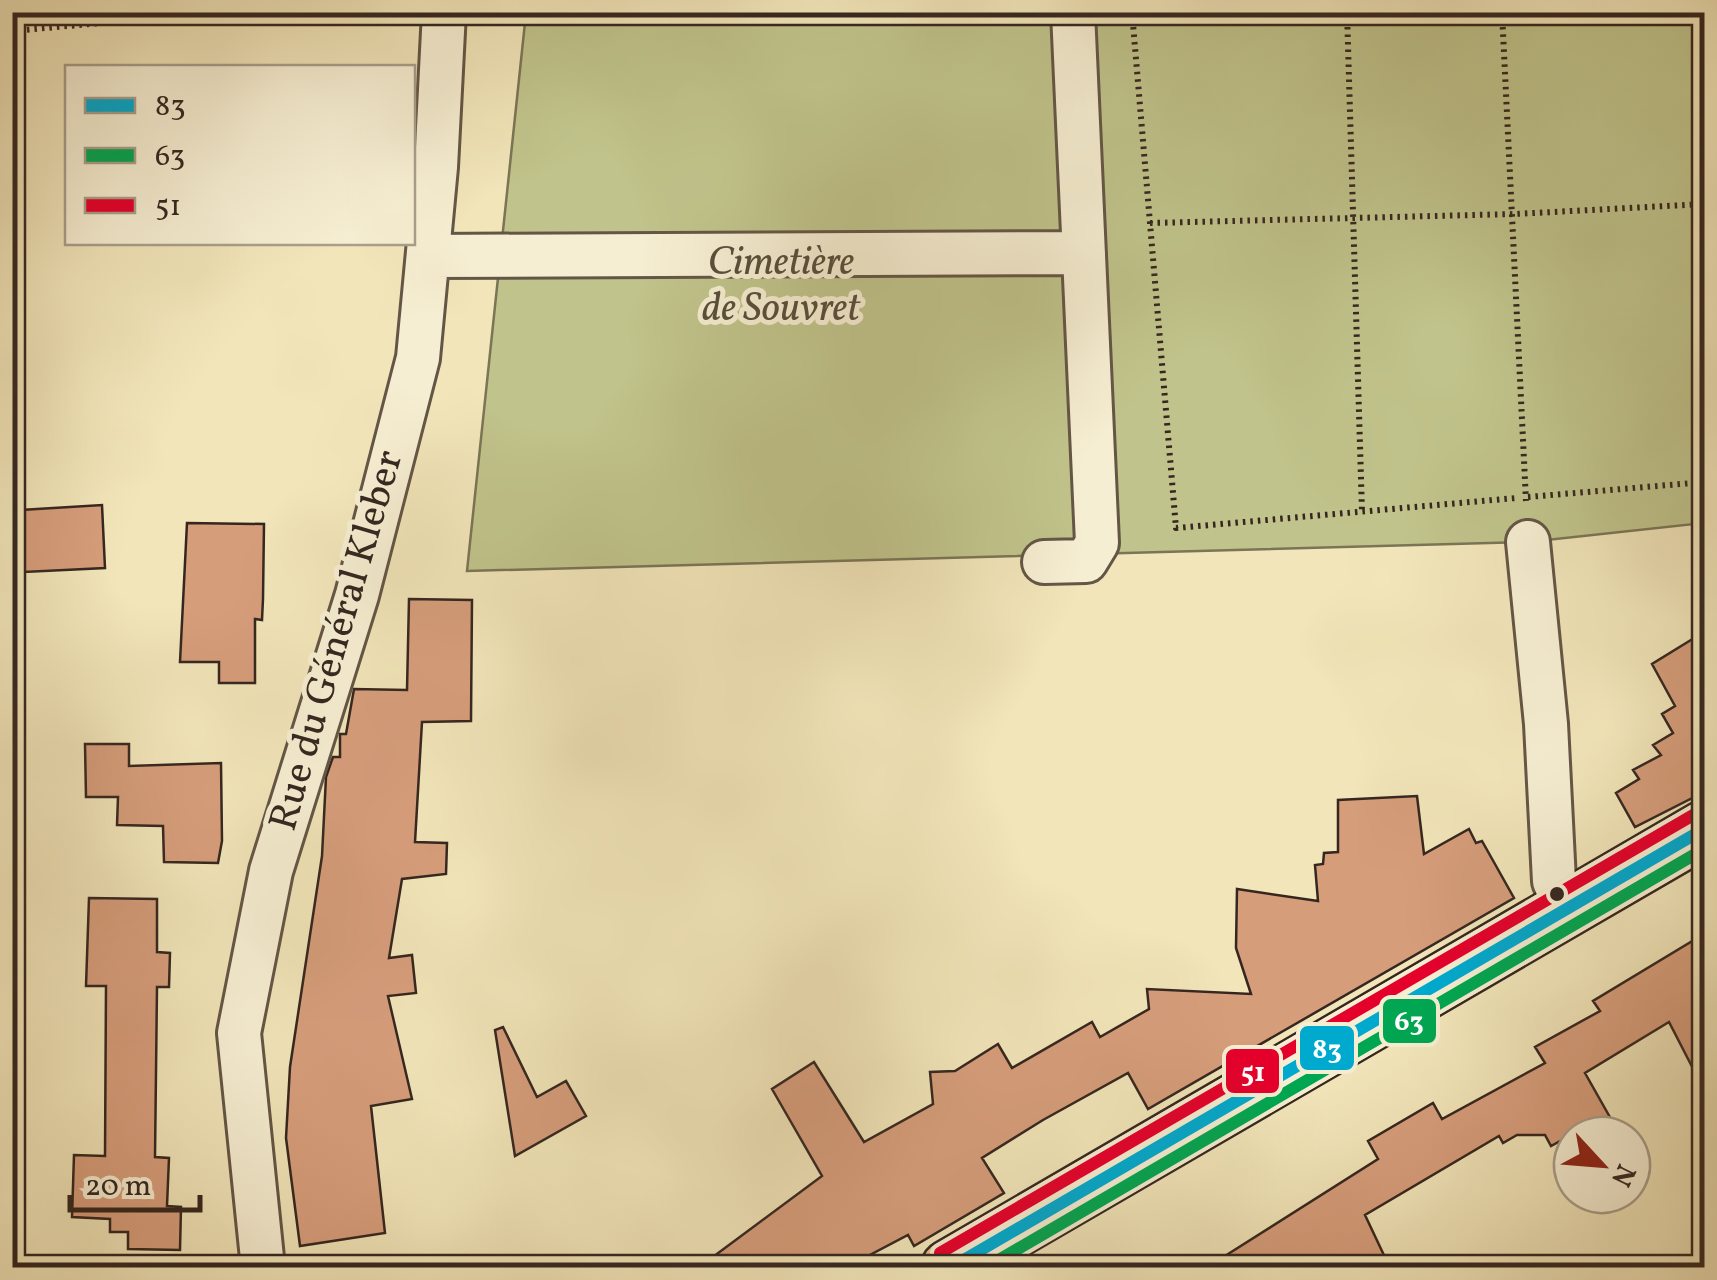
<svg xmlns="http://www.w3.org/2000/svg" width="1717" height="1280" viewBox="0 0 1717 1280" font-family="Vollkorn,serif">
<style>
.green{fill:#c0c38b;stroke:#7a7556;stroke-width:2.5}
.building{fill:#d69d7b;stroke:#352720;stroke-width:2.5}
.lines{fill:none;stroke-linecap:round;stroke-linejoin:round}
.minor-casing{stroke:#645646;stroke-width:48}
.major-casing{stroke:#352720;stroke-width:60}
.path{stroke:#352720;stroke-width:6;stroke-dasharray:2.5 5;stroke-linecap:butt}
.minor{stroke:#f6eed2;stroke-width:42}
.major{stroke:#e8c27c;stroke-width:55}
.bus-1-casing{stroke:#f6eed2;stroke-width:20}
.bus-2-casing{stroke:#f6eed2;stroke-width:20}
.bus-3-casing{stroke:#f6eed2;stroke-width:20}
.bus-1{stroke:#00a9ce;stroke-width:12}
.bus-2{stroke:#00a651;stroke-width:12}
.bus-3{stroke:#e4002b;stroke-width:12}
.bus-dot{fill:#352720;stroke:#f6eed2;stroke-width:4}
.labels{text-anchor:middle;dominant-baseline:central;stroke-width:10;stroke-linejoin:round;paint-order:stroke}
.park-label{font-size:40px;font-style:italic;fill:#584e3b;stroke:#f6eed2}
.street-label{font-size:40px;fill:#352720;stroke:#f6eed2}
.line-badge{stroke:#f6eed2;stroke-width:4}
.badge-label{font-size:28px;text-anchor:middle;font-weight:bold;fill:#fff}
</style>
<rect width="100%" height="100%" fill="#f1e5b9"/>
<filter id="stains"><feTurbulence type="fractalNoise" baseFrequency=".002" numOctaves="4"/><feColorMatrix values="0 0 0 0 .2 0 0 0 0 .09 0 0 0 0 .02 0 0 0 .5 -.17"/></filter>
<radialGradient id="worn" r=".72"><stop offset=".6" stop-color="#630" stop-opacity="0"/><stop offset="1" stop-color="#630" stop-opacity=".3"/></radialGradient>
<path class="green" d="M526,13H1704V523L1528,542L467,571Z"/>
<path class="building" d="M102,505L105,568L24,572L21,510Z
M187,523L264,524L263,599L262,620L255,619V683H219V662H180Z
M409,599L472,600L471,721L422,722L415,842L447,843L446,874L402,879L389,958L412,955L416,993L388,996L412,1099L371,1106L385,1233L300,1246L286,1138L290,1067L322,856L326,777L333,757H340V734H346L354,689L407,690Z
M1704,632V792L1635,827L1616,793L1639,779L1633,770L1661,755L1653,745L1673,733L1662,714L1675,706L1652,664Z
M85,744H129V766L221,763L222,841L218,863L164,862L163,826L117,825L118,797H86Z
M1417,796L1424,854L1469,829L1476,843L1482,841L1514,898L1148,1109L1128,1073L1043,1120L982,1158L1004,1193L914,1246L908,1235L845,1268H698L822,1176L772,1089L814,1062L864,1142L933,1104L930,1072L955,1071L998,1044L1012,1068L1092,1022L1100,1037L1149,1009L1147,989L1251,994L1236,948L1237,889L1318,901L1315,865L1323,864L1324,853L1338,852V800Z
M89,898L157,899V952L170,953L169,987H157L155,1157L169,1158L167,1206L181,1207L180,1250L128,1249V1232H110V1219L72,1217L74,1155L105,1156L106,986H86Z
M1704,934V1090L1669,1022L1585,1073L1620,1135H1571L1551,1146L1545,1135H1517L1503,1143L1499,1136L1365,1215L1390,1268H1206L1378,1159L1368,1141L1433,1103L1442,1119L1545,1063L1535,1047L1600,1011L1593,1001Z
M503,1027L537,1097L566,1081L586,1116L515,1156L495,1030Z"/>
<g class="lines">
<g class="minor-casing">
<path id="minor" d="M428,256L1084,253
M1528,542L1546,724L1554,881L1566,909
M1044,562L1086,561L1097,543L1073,12
M263,1268L239,1033L271,871L357,595L418,358L436,167L444,12"/>
</g>
<g class="major-casing">
<path id="major" d="M949,1268L1704,829"/>
</g>
<path class="path" d="M1132,12L1176,528L1516,498
M1347,12L1362,512
M1502,12L1526,501
M1703,12L1704,51
M12,31L224,12
M1150,223L1515,214L1704,204
M1528,497L1704,482"/>
<use href="#minor" class="minor"/>
<use href="#major" class="major"/>
<g class="bus-1-casing">
<path id="bus-1" d="M950,1268L1704,829"/>
</g>
<g class="bus-2-casing">
<path id="bus-2" d="M985,1268L1704,849"/>
</g>
<g class="bus-3-casing">
<path id="bus-3" d="M940,1253L1695,814"/>
</g>
<use href="#bus-1" class="bus-1"/>
<use href="#bus-2" class="bus-2"/>
<use href="#bus-3" class="bus-3"/>
</g>
<circle class="bus-dot" cx="1557" cy="894" r="9"/>
<g class="labels">
<g class="park-label">
<text x="781" y="264">Cimetière<tspan x="781" dy="46">de Souvret</tspan></text>
</g>
<g class="street-label">
<text transform="translate(338 641) rotate(-74)">Rue du Général Kleber</text>
</g>
</g>
<g class="line-badge">
<rect x="1381" y="997" width="57" height="48" rx="10" fill="#00a651"/>
<rect x="1298" y="1024" width="58" height="48" rx="10" fill="#00a9ce"/>
<rect x="1224" y="1047" width="57" height="48" rx="10" fill="#e4002b"/>
</g>
<g class="badge-label">
<text x="1409" y="1030">63</text>
<text x="1327" y="1058">83</text>
<text x="1253" y="1081">51</text>
</g>
<rect width="1717" height="1280" fill="none" stroke="#f1e5b9" stroke-width="50"/>
<rect x="15" y="15" width="1687" height="1250" fill="none" stroke="#352720" stroke-width="5"/>
<rect x="25" y="25" width="1667" height="1230" fill="none" stroke="#352720" stroke-width="2.5"/>
<rect x="65" y="65" width="350" height="180" fill="#f6eed2" stroke="#a99e8b" stroke-width="2.5"/>
<rect x="85" y="98" width="50" height="15" fill="#00a9ce" stroke="#a99e8b" stroke-width="2.5"/>
<text x="155" y="115" font-size="30" fill="#352720">83</text>
<rect x="85" y="148" width="50" height="15" fill="#00a651" stroke="#a99e8b" stroke-width="2.5"/>
<text x="155" y="165" font-size="30" fill="#352720">63</text>
<rect x="85" y="198" width="50" height="15" fill="#e4002b" stroke="#a99e8b" stroke-width="2.5"/>
<text x="155" y="215" font-size="30" fill="#352720">51</text>
<g transform="translate(1602 1165) rotate(116)"><circle r="48" fill="#f6eed2" stroke="#a99e8b" stroke-width="2.5"/>
<path d="M0-8L18 38L0 25L-18 38Z" fill="#8f2418"/>
<text y="-15" font-size="28" font-weight="bold" text-anchor="middle" fill="#352720">N</text>
</g>
<path d="M70 1195v15h130v-15" fill="none" stroke="#352720" stroke-width="5"/>
<text x="85" y="1195" font-size="30" fill="#352720" stroke="#f6eed2" stroke-width="8" paint-order="stroke">20 m</text>
<rect width="100%" height="100%" filter="url(#stains)"/>
<rect width="100%" height="100%" fill="url(#worn)"/>
</svg>
